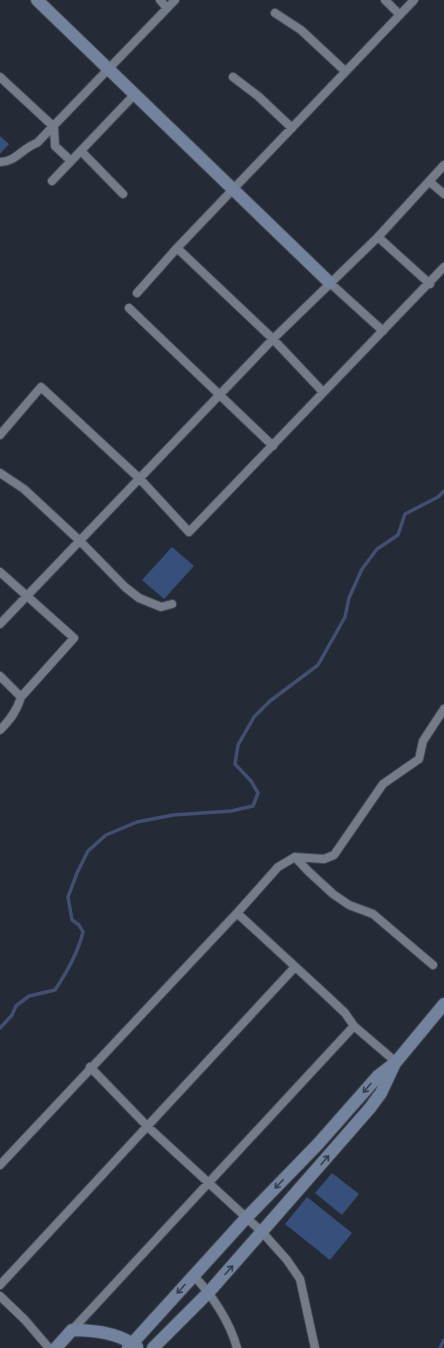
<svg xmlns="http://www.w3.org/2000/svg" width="444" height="1348" viewBox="0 0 444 1348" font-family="Quicksand,sans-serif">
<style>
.green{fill:#36507b}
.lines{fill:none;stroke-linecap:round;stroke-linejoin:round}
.stream{stroke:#434f72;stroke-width:3.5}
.street-casing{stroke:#444954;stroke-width:10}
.secondary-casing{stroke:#444954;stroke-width:14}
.street{stroke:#747c8a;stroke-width:8}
.secondary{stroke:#73839e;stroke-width:12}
.oneway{stroke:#353e4e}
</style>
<rect width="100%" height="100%" fill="#242b36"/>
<path class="green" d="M0,136L9,144L0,154Z
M172,547L194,566L164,599L142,580Z
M332,1173L359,1194L342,1215L315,1193Z
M307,1197L352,1233L330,1260L285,1224Z"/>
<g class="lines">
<path class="stream" d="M0,1028L12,1015L16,1006L29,996L55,990C67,972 78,953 83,932L79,925L72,920L68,897L77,873L88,851L106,835L137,822L173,815L231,811L253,806L258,793L251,781L235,764L238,745L254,717L270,701L318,665L345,617L349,598L362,569L377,549L398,535L405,514L438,497L444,491
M440,1348L444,1340"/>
<g class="street-casing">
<path id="street" d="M160,0L167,8
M385,0L400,15
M275,13L301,30L345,71
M0,77L54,127L55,146L71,161
M233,77L258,96L292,128
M81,151L123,194
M0,162C16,162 22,148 37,143L175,0
M52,181L135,94
M430,182L444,194
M378,237L430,284
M177,248L273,339L323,392
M330,283L383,331
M137,293L177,248L414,0
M129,308L273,446
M0,435L41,387L140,479L189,532L444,267
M0,473L24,489L80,541L125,587L139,598L161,607L172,604
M0,572L74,638L21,697C17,711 10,720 0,730
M0,624L273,339L378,237L444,165
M0,676L21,697
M295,857L308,871L333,894L349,905L373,914L433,965
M237,913L326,995L345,1013L354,1026L396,1062
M90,1067L148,1127L262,1232L287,1260L300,1279L315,1348
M0,1165L237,913L278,867L295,857L324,859L334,855L383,784L419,759L423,741L444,709
M194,1276C212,1295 230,1322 237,1348
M0,1285L295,967
M0,1296L25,1320L49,1348
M72,1330L354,1026"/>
</g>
<g class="secondary-casing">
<path id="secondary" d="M37,0L330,283
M56,1348L72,1330C93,1330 120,1333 137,1347
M128,1348L247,1217L318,1144L378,1076L396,1062L444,1004
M153,1348L209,1292L370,1108L381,1093L395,1063"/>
</g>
<use href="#street" class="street"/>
<use href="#secondary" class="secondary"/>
</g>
<defs><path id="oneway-shaft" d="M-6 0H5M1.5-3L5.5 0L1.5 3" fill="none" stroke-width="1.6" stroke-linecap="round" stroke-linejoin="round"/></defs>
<g class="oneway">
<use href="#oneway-shaft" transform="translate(367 1088) rotate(131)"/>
<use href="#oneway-shaft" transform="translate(325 1160) rotate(-49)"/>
<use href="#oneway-shaft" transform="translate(279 1184) rotate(134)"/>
<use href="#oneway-shaft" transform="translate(229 1270) rotate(-48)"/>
<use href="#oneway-shaft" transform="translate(181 1289) rotate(132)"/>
</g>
</svg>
